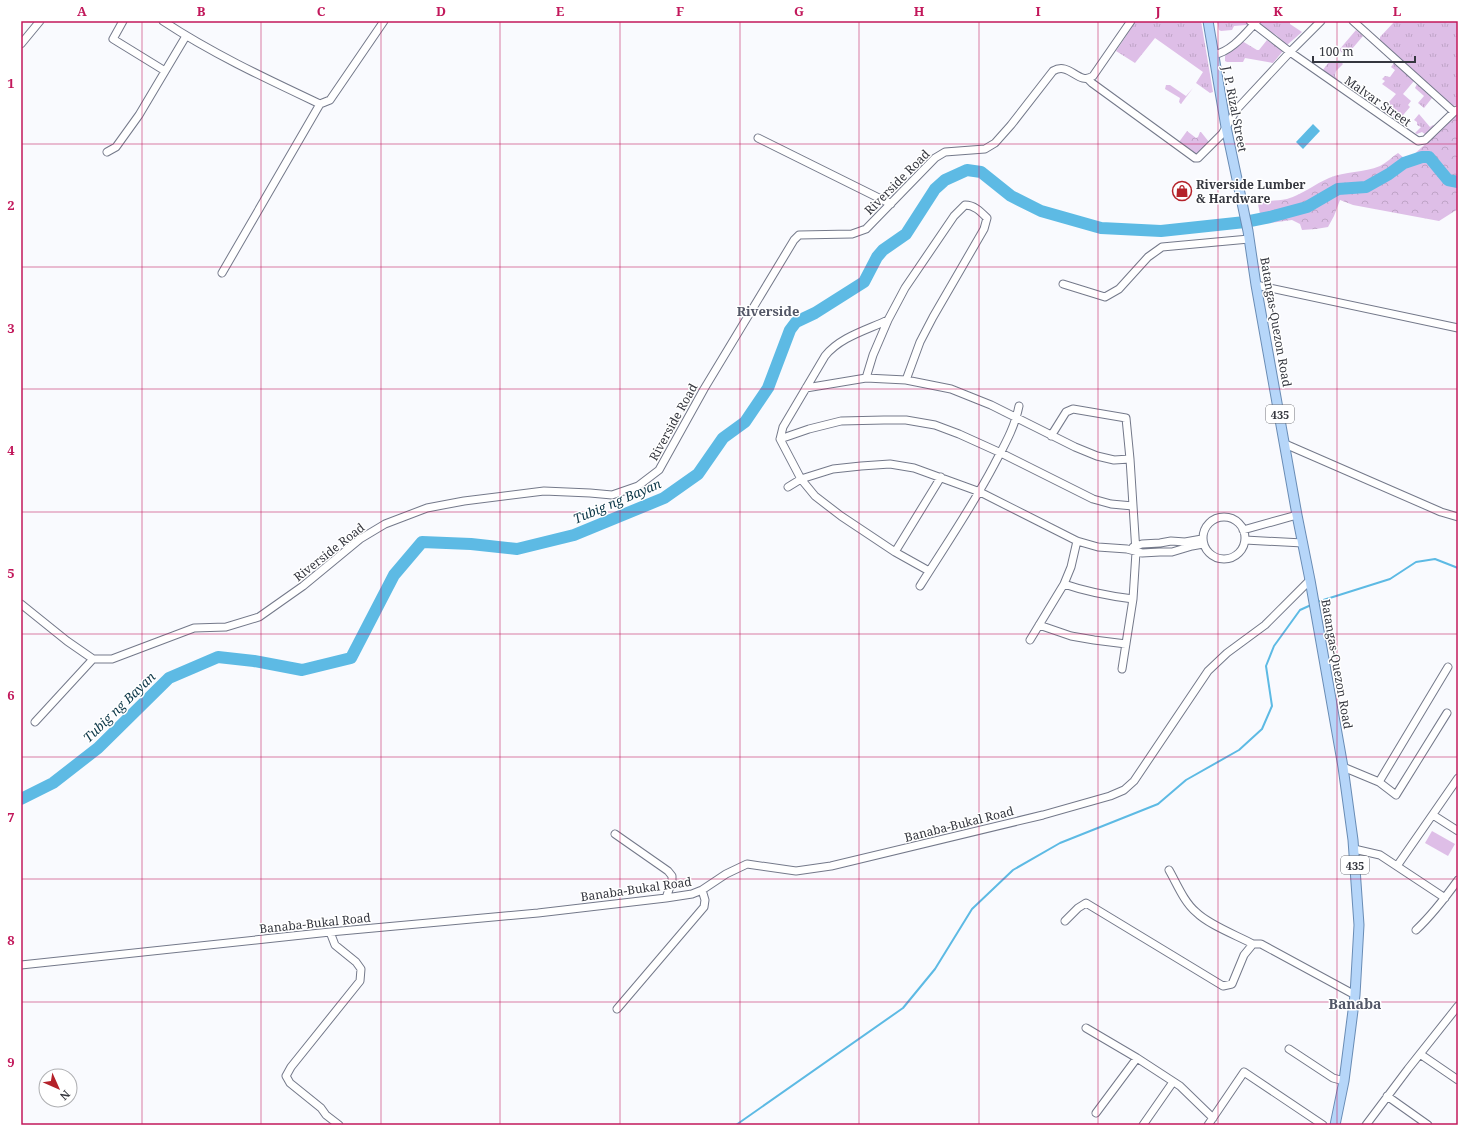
<svg xmlns="http://www.w3.org/2000/svg" width="1479" height="1146" viewBox="0 0 1479 1146" font-family="'Noto Serif',serif">
<style>
.grass{fill:url(#grass-tufts)}
.forest{fill:url(#forest-crowns)}
.pitch{fill:#debee7}
.water{fill:#5dbae4}
.lines{fill:none;stroke-linecap:round;stroke-linejoin:round}
.stream{stroke:#5dbae4;stroke-width:2}
.river{stroke:#5dbae4;stroke-width:12}
.minor-casing{stroke:#74798a;stroke-width:9}
.major-casing{stroke:#698cb5;stroke-width:11}
.minor{stroke:#fff;stroke-width:7}
.major{stroke:#b6d6f9;stroke-width:9}
.grid{fill:none;stroke:#c2185b;stroke-width:1;stroke-opacity:0.55}
.labels{text-anchor:middle;dominant-baseline:central;stroke-width:3;stroke-linejoin:round;paint-order:stroke}
.shield{fill:#fff;stroke:#727379;stroke-width:1}
.shield-label{font-size:11px;font-weight:bold;fill:#35373f}
.street-label{font-size:12px;fill:#35373f;stroke:#fff}
.poi-label{font-size:12px;font-weight:bold;fill:#35373f;stroke:#fff;text-anchor:start}
.neighbourhood-label{font-size:13px;font-weight:bold;fill:#525666;stroke:#fff}
.water-label{font-size:13px;font-style:italic;fill:#0c3748;stroke:#fff}
.quarter-label{font-size:14px;font-weight:bold;fill:#525666;stroke:#fff}
.neatline{fill:none;stroke:#c2185b;stroke-width:1.5}
.grid-label{font-size:13px;text-anchor:middle;font-weight:bold;fill:#c2185b}
</style>
<defs>
<pattern id="grass-tufts" width="24" height="20" patternUnits="userSpaceOnUse"><rect width="24" height="20" fill="#debee7"/><path d="M3 7l-1-3M5 7V3M7 7l1-3M15 17l-1-3M17 17v-4M19 17l1-3" fill="none" stroke="#bfa4c7"/></pattern>
<pattern id="forest-crowns" width="20" height="18" patternUnits="userSpaceOnUse"><rect width="20" height="18" fill="#debee7"/><path d="M2 6a3 3 0 1 1 6 0M12 15a3 3 0 1 1 6 0" fill="none" stroke="#bfa4c7"/></pattern>
</defs>
<rect width="100%" height="100%" fill="#f9fafe"/>
<path class="grass" d="M1135,21H1201L1213,92L1210,93L1196,83L1203,72L1155,38L1135,63L1116,51L1126,36Z
M1217,21H1244L1249,25L1248,27L1246,25L1234,26L1232,30L1221,31L1219,30Z
M1260,21H1290V24L1302,32L1287,45L1276,35L1268,31L1259,24Z
M1395,21H1458V105L1453,106L1381,42L1380,40V37Z
M1356,30L1363,36L1346,56L1339,50Z
M1267,40L1283,51L1273,63L1245,58L1243,62H1227L1225,61V56L1242,41L1257,50H1259Z
M1339,60L1343,64L1336,71L1335,76L1337,79L1335,80L1322,71L1329,62C1333,64 1335,63 1339,60Z
M1394,63L1414,81L1403,94L1411,101L1408,105L1410,107L1398,121L1382,110L1396,94L1382,84L1385,81L1382,79L1385,76L1390,77L1395,70L1391,67Z
M1417,84L1432,98L1424,108L1418,103L1424,96L1415,88Z
M1166,85H1170L1186,96L1193,88L1181,104L1179,102L1180,98L1165,89Z
M1419,114L1430,127L1433,125L1435,126L1426,135L1422,132L1417,134L1415,133L1421,127L1417,125V122L1414,120Z"/>
<path class="forest" d="M1458,114V209L1439,221L1353,205L1340,200L1334,216L1328,227L1316,229L1302,230L1300,224L1292,220L1262,224L1258,204C1267,200 1277,201 1287,199C1303,194 1315,184 1329,178C1345,171 1364,173 1380,166C1386,163 1392,157 1398,153L1404,158L1406,156L1409,159Z
M1187,131L1196,138L1198,137L1200,132H1201L1209,142L1197,154L1192,152L1179,142Z"/>
<path class="pitch" d="M1432,831L1455,844L1448,856L1425,843Z"/>
<path class="water" d="M1313,124L1320,131L1303,149L1296,142Z"/>
<g class="lines">
<path class="stream" d="M1317,602L1390,579L1416,562L1435,559L1458,568
M736,1125L903,1008L935,969L972,909L1013,870L1060,843L1158,804L1186,780L1239,750L1262,729L1272,706L1266,666L1274,646L1300,610L1311,605"/>
<path class="river" d="M21,799L53,783L98,748L169,678L218,657L254,661L302,670L351,658L394,575L422,542L471,544L517,549L574,535L664,498L698,474L723,438L745,422L768,388L790,330L796,322L815,313L864,282L877,257L883,250L906,234L935,189L945,180L967,170L981,172L1011,196L1041,211L1101,228L1161,231L1245,222L1270,217L1307,207L1338,189L1366,187L1389,174L1404,163L1422,157H1429L1448,180L1458,182"/>
<g class="minor-casing">
<path id="minor" d="M123,21L113,39L165,71
M163,21C213,54 267,79 320,104
M1250,21L1290,52L1418,141L1425,140L1454,112
M1353,21L1454,112L1457,110
M21,44L40,21
M1213,55C1231,52 1245,34 1257,21
M1088,79L1092,83L1195,158H1198L1222,134L1237,109L1290,52L1321,21
M758,138L891,204
M107,152L116,147L139,115L186,36
M222,273L320,104L330,100L384,21
M1063,284L1105,297L1119,289L1148,257L1162,247L1249,239
M1256,285L1458,328
M888,320C867,330 840,337 825,356L783,427L780,439L801,479L815,496L841,516L895,552L929,571
M866,378L873,355L888,320L905,288L954,216L965,205C974,205 980,211 987,218L984,229L933,317L920,342L906,380
M806,388L866,378L906,380L951,389L991,405L1075,447L1097,456L1114,460L1130,459
M1051,436L1066,412L1073,409L1126,418L1130,459L1136,552L1133,599L1122,669
M780,439L809,429L841,421L884,420H906L935,425L959,434L1001,453L1093,499L1111,504L1133,506
M1285,444L1441,512L1458,517
M788,487L801,479L833,469L861,466L890,464L914,468L980,492L1077,541L1098,547L1127,549L1142,553L1160,552H1172L1192,546L1203,544
M1203 538a21 21 0 1 1 42 0a21 21 0 1 1-42 0Z
M1243,530L1297,515
M1245,540L1303,543
M1133,547L1142,544L1160,543L1171,541L1185,542L1202,539
M895,552L941,477
M1064,584C1087,592 1109,596 1133,599
M920,586C945,546 972,507 994,465C1004,446 1015,427 1019,406
M21,604L67,641L93,659H112L194,628L226,627L259,617L303,586L360,539L385,524L427,508L464,501L544,491L590,493L612,495L638,486L659,470L704,389L794,240L799,235L852,234L866,229L935,158L945,152L985,149L995,143L1011,125L1053,71C1070,61 1078,86 1093,76L1131,21
M1039,625L1071,636L1094,640L1126,644
M1030,640L1064,584L1071,567L1077,541
M35,722L93,659
M1343,767L1379,782L1396,795L1447,713
M1379,782L1448,667
M1433,815L1458,831
M615,834L668,871L672,876V881L666,898
M1354,849L1380,855L1445,898
M1397,866L1458,778
M1169,870C1177,884 1184,902 1196,912C1209,925 1236,935 1253,944
M1065,921L1078,908L1086,903L1223,986L1232,984L1244,955L1253,944H1261L1355,995
M1416,930C1432,915 1445,898 1458,880
M330,932L335,945L356,962L361,969L360,981L291,1067L286,1076L290,1083L321,1108L326,1115L339,1125
M21,965L330,932L538,913L666,898L692,894L702,890L726,874L747,864L796,871L831,866L1043,815L1110,796L1124,790L1134,781L1208,671L1227,653L1265,625L1310,580
M617,1009L704,907L705,900L702,890
M1086,1028L1137,1058L1180,1086L1213,1118
M1289,1049L1333,1078L1344,1081
M1420,1054L1458,1080
M1387,1096L1428,1125
M1096,1113L1137,1058
M1143,1125L1173,1082
M1208,1125L1244,1072L1323,1125
M1366,1125L1408,1069L1458,1006"/>
</g>
<g class="major-casing">
<path id="major" d="M1208,21L1226,127L1248,231L1256,285L1297,515L1310,580L1343,767L1353,840L1359,925L1355,995L1344,1081L1335,1125"/>
</g>
<use href="#minor" class="minor"/>
<use href="#major" class="major"/>
</g>
<path class="grid" d="M142,21V1125M261,21V1125M381,21V1125M500,21V1125M620,21V1125M740,21V1125M859,21V1125M979,21V1125M1098,21V1125M1218,21V1125M1337,21V1125M21,144H1458M21,267H1458M21,389H1458M21,512H1458M21,634H1458M21,757H1458M21,879H1458M21,1002H1458"/>
<defs>
<g id="shop-ring" transform="scale(1)"><circle r="9.5" fill="#fff" stroke="#b4222a" stroke-width="1.5"/><path d="M-5-2.5h2.3a2.7 3.5 0 0 1 5.4 0H5L5.5 6h-11ZM-1.5-2.5h3a1.5 2.3 0 0 0-3 0Z" fill="#b4222a"/></g>
</defs>
<g fill-rule="evenodd">
<use href="#shop-ring" x="1182" y="191"/>
</g>
<g class="labels">
<g class="shield">
<rect x="1266" y="405" width="28" height="18" rx="3"/>
<rect x="1341" y="856" width="28" height="18" rx="3"/>
</g>
<g class="shield-label">
<text x="1280" y="414">435</text>
<text x="1355" y="865">435</text>
</g>
<g class="street-label">
<text transform="translate(1378 101) rotate(35)">Malvar Street</text>
<text transform="translate(1235 109) rotate(79)">J. P. Rizal Street</text>
<text transform="translate(897 182) rotate(-45)">Riverside Road</text>
<text transform="translate(1276 322) rotate(80)">Batangas-Quezon Road</text>
<text transform="translate(673 422) rotate(-61)">Riverside Road</text>
<text transform="translate(329 552) rotate(-38)">Riverside Road</text>
<text transform="translate(1337 664) rotate(80)">Batangas-Quezon Road</text>
<text transform="translate(959 824) rotate(-14)">Banaba-Bukal Road</text>
<text transform="translate(636 889) rotate(-8)">Banaba-Bukal Road</text>
<text transform="translate(315 923) rotate(-6)">Banaba-Bukal Road</text>
</g>
<g class="poi-label">
<text x="1196" y="184">Riverside Lumber<tspan x="1196" dy="14">&amp; Hardware</tspan></text>
</g>
<g class="neighbourhood-label">
<text x="768" y="311">Riverside</text>
</g>
<g class="water-label">
<text transform="translate(617 501) rotate(-23)">Tubig ng Bayan</text>
<text transform="translate(119 707) rotate(-44)">Tubig ng Bayan</text>
</g>
<g class="quarter-label">
<text x="1355" y="1003">Banaba</text>
</g>
</g>
<rect width="1479" height="1146" fill="none" stroke="#ffffff" stroke-width="44"/>
<g transform="translate(58 1088) rotate(135)"><circle r="19" fill="#ffffff" stroke="#aeafb2"/>
<path d="M0-3L7 15L0 10L-7 15Z" fill="#b4222a"/>
<text y="-6" font-size="11" font-weight="bold" text-anchor="middle" fill="#35373f">N</text>
</g>
<path d="M1313 56v6h102v-6" fill="none" stroke="#35373f" stroke-width="2"/>
<text x="1319" y="56" font-size="12" fill="#35373f" stroke="#ffffff" stroke-width="3" paint-order="stroke">100 m</text>
<rect x="22" y="22" width="1435" height="1102" class="neatline"/>
<g class="grid-label">
<text x="82" y="16">A</text>
<text x="201" y="16">B</text>
<text x="321" y="16">C</text>
<text x="441" y="16">D</text>
<text x="560" y="16">E</text>
<text x="680" y="16">F</text>
<text x="799" y="16">G</text>
<text x="919" y="16">H</text>
<text x="1038" y="16">I</text>
<text x="1158" y="16">J</text>
<text x="1278" y="16">K</text>
<text x="1397" y="16">L</text>
<text x="11" y="88">1</text>
<text x="11" y="210">2</text>
<text x="11" y="333">3</text>
<text x="11" y="455">4</text>
<text x="11" y="578">5</text>
<text x="11" y="700">6</text>
<text x="11" y="822">7</text>
<text x="11" y="945">8</text>
<text x="11" y="1067">9</text>
</g>
</svg>
